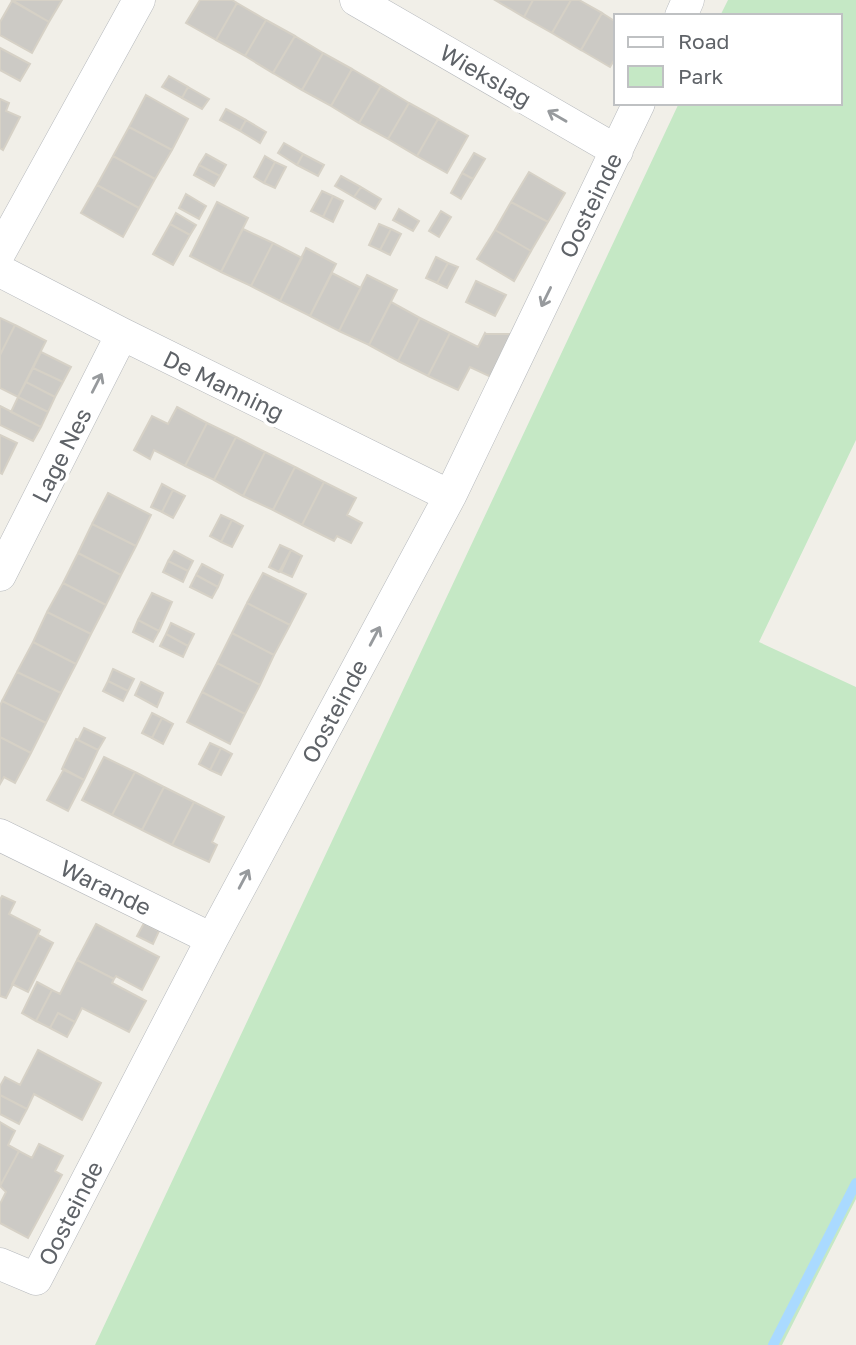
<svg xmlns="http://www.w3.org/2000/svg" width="856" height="1345" viewBox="0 0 856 1345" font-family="'Golos Text',sans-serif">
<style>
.green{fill:#c5e8c5}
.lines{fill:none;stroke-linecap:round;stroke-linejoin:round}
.stream{stroke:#aadaff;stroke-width:10}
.building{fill:#cccac5;stroke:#d6d1c6;stroke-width:2}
.street-casing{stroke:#b5b8bc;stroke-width:33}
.street{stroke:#fff;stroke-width:32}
.oneway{stroke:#979a9d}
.labels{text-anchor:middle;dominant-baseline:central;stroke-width:7;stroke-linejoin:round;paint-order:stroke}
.street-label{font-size:23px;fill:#5f6368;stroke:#fff}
</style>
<rect width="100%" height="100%" fill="#f1efe8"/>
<path class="green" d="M728,0H856V440L759,642L856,687V1199L782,1345H95L679,103H840V16H720Z"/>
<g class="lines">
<path class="stream" d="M773,1345L856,1183"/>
</g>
<path class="building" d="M12,0H62L49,22Z
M200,0H232L237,3L216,40L186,23Z
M495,0H533L524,17Z
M533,0H571L552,33L524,17Z
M571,0H579L602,13L581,50L552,33Z
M12,1L49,22L32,53L0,35V22Z
M237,3L266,20L245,56L216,40Z
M602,13L616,22V57L610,67L581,50Z
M266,20L295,36L273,73L245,56Z
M295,36L323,53L302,90L273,73Z
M0,48L30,64L20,81L0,70Z
M323,53L352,69L331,106L302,90Z
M352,69L381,86L359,123L331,106Z
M169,76L188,87L182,98L162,87Z
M381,86L409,103L388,139L359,123Z
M188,87L209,99L202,109L182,98Z
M146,95L188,119L172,150L129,127Z
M0,99L9,103L6,111L20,117L3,150L0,148Z
M409,103L438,119L417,156L388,139Z
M226,109L246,120L240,131L220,120Z
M438,119L468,136L447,173L417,156Z
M246,120L266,132L260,143L240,131Z
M129,127L172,150L155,179L113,156Z
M284,143L303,154L297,165L278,153Z
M474,153L485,159L473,179L462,173Z
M206,154L226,165L220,176L199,165Z
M303,154L324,165L318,176L297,165Z
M113,156L155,179L139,208L97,185Z
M265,156L275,162L264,183L254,177Z
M275,162L286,167L275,188L264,183Z
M199,165L220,176L214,186L194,175Z
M529,172L565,193L548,222L511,202Z
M462,173L473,179L461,199L451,193Z
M341,176L361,187L354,197L335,186Z
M97,185L139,208L123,237L81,213Z
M361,187L381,199L375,209L354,197Z
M322,191L333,196L323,217L311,211Z
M186,194L206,206L199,219L179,208Z
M333,196L343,201L333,222L323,217Z
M217,202L248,218L221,272L190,256Z
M511,202L548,222L531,251L495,230Z
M399,209L419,221L413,231L393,220Z
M441,211L451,217L439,237L429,231Z
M176,213L196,225L190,235L170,224Z
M170,224L190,235L173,265L153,254Z
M379,224L391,229L380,250L369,245Z
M243,229L273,243L251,286L221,272Z
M391,229L401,234L390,255L380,250Z
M495,230L531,251L514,281L477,259Z
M273,243L302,258L280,301L251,286Z
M306,248L336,264L310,316L280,301Z
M436,257L448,263L437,283L426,278Z
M448,263L458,267L447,288L437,283Z
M332,273L361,288L339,331L310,316Z
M367,275L397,290L369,345L339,331Z
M476,281L506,295L495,316L466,302Z
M391,302L420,318L398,361L369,345Z
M0,318L15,325L0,355Z
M420,318L450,333L428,376L398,361Z
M15,325L46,341L18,397L0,388V355Z
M450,333L478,347L485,333L486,334H513L491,377L470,367L458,390L428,376Z
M41,352L71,367L63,382L33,368Z
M33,368L63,382L55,397L26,382Z
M26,382L55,397L48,412L18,397Z
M18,397L48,412L41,427L11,412Z
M0,406L41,427L33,441L0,425Z
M177,407L207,423L185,466L154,450L150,459L134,450L152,416L168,424Z
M207,423L236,437L214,480L185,466Z
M0,435L17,443L2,474L0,473Z
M236,437L265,452L243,496L214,480Z
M265,452L295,467L273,510L243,496Z
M295,467L324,482L302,525L273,510Z
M324,482L356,498L347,515L362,523L351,543L337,536L334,541L302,525Z
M162,484L173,490L162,512L151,507Z
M173,490L185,496L173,518L162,512Z
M108,493L151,515L136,546L92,524Z
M221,515L232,520L221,542L210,536Z
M232,520L243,526L232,547L221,542Z
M92,524L136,546L121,575L78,553Z
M280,545L291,550L279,572L269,567Z
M291,550L302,556L292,577L281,572Z
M174,551L193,561L188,571L168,561Z
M78,553L121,575L106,605L63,583Z
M168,561L188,571L183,582L163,572Z
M202,564L223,575L218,587L196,575Z
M263,573L306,594L290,625L247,603Z
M196,575L218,587L212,598L190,587Z
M63,583L106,605L91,634L47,612Z
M152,593L172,602L159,631L138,620Z
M247,603L290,625L274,655L232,633Z
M47,612L91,634L76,664L33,642Z
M138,620L159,631L153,642L133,632Z
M171,623L194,634L188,646L166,634Z
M232,633L274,655L260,685L217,663Z
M166,634L188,646L183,657L160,646Z
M33,642L76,664L61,693L17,672Z
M217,663L260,685L245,714L202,692Z
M113,669L134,679L128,691L108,681Z
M17,672L61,693L46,723L2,701Z
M108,681L128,691L123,701L103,691Z
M141,682L163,693L157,707L135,695Z
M202,692L245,714L230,744L187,722Z
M2,701L46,723L31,753L0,737V706Z
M152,713L162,718L152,738L142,733Z
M162,718L173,724L163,744L152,738Z
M84,728L105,738L98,750L78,740Z
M0,737L31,753L15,783L4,777L0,784Z
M76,739L98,750L84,780L62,769Z
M210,743L221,748L210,770L199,764Z
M221,748L232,754L221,775L210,770Z
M104,757L135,772L112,815L82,800Z
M64,769L84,780L68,811L47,800Z
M135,772L164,787L142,830L112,815Z
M164,787L194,802L172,845L142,830Z
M194,802L224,817L212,842L217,845L209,862L172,845Z
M2,896L15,902L9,914L40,930L6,998L0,996V900Z
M144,923L159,931L153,944L137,936Z
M96,924L159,957L142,990L116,976L114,979L77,960Z
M38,935L53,943L28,992L12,984Z
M77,960L114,979L112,983L146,1001L129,1032L82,1008L75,1022L58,1013L50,1028L36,1021L52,990L60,994Z
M37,982L52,990L36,1021L22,1013Z
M58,1013L75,1022L67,1037L50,1028Z
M38,1050L101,1083L82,1120L34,1094L27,1109L0,1095V1086L5,1077L20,1085Z
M0,1095L27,1109L19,1124L0,1114Z
M0,1122L15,1131L8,1145L19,1151L0,1186Z
M39,1144L63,1156L55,1171L62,1175L28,1238L0,1223V1204L6,1192L0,1186L19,1151L32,1158Z"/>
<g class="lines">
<g class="street-casing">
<path id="street" d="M356,0L617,151
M681,16L688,0
M0,252L139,0
M0,271L122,334L450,496
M0,575L122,334
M0,835L212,939
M0,1264L36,1279L212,939L450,496L639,103"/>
</g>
<use href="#street" class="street"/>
</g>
<defs><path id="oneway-shaft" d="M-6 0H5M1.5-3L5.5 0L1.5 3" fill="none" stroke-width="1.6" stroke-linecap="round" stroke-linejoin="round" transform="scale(1.75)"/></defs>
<g class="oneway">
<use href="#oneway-shaft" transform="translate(557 116) rotate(-150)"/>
<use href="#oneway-shaft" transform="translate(546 297) rotate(116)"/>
<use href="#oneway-shaft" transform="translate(97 383) rotate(-63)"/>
<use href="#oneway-shaft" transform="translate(375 636) rotate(-62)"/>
<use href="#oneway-shaft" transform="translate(244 879) rotate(-62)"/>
</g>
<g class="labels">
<g class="street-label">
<text transform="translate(486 75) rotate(30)">Wiekslag</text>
<text transform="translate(590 205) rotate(-64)">Oosteinde</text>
<text transform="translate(224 385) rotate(26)">De Manning</text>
<text transform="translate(61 455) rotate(-63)">Lage Nes</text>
<text transform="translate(334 711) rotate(-62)">Oosteinde</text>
<text transform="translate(106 887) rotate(26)">Warande</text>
<text transform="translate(70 1213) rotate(-63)">Oosteinde</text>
</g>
</g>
<rect x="614" y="14" width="228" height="91" fill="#ffffff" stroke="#bfc1c3" stroke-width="2"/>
<rect x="628" y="37" width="35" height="10" fill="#ffffff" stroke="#bfc1c3" stroke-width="2"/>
<text x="678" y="49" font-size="21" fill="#5f6368">Road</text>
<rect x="628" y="66" width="35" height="21" fill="#c5e8c5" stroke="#bfc1c3" stroke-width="2"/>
<text x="678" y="84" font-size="21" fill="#5f6368">Park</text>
</svg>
